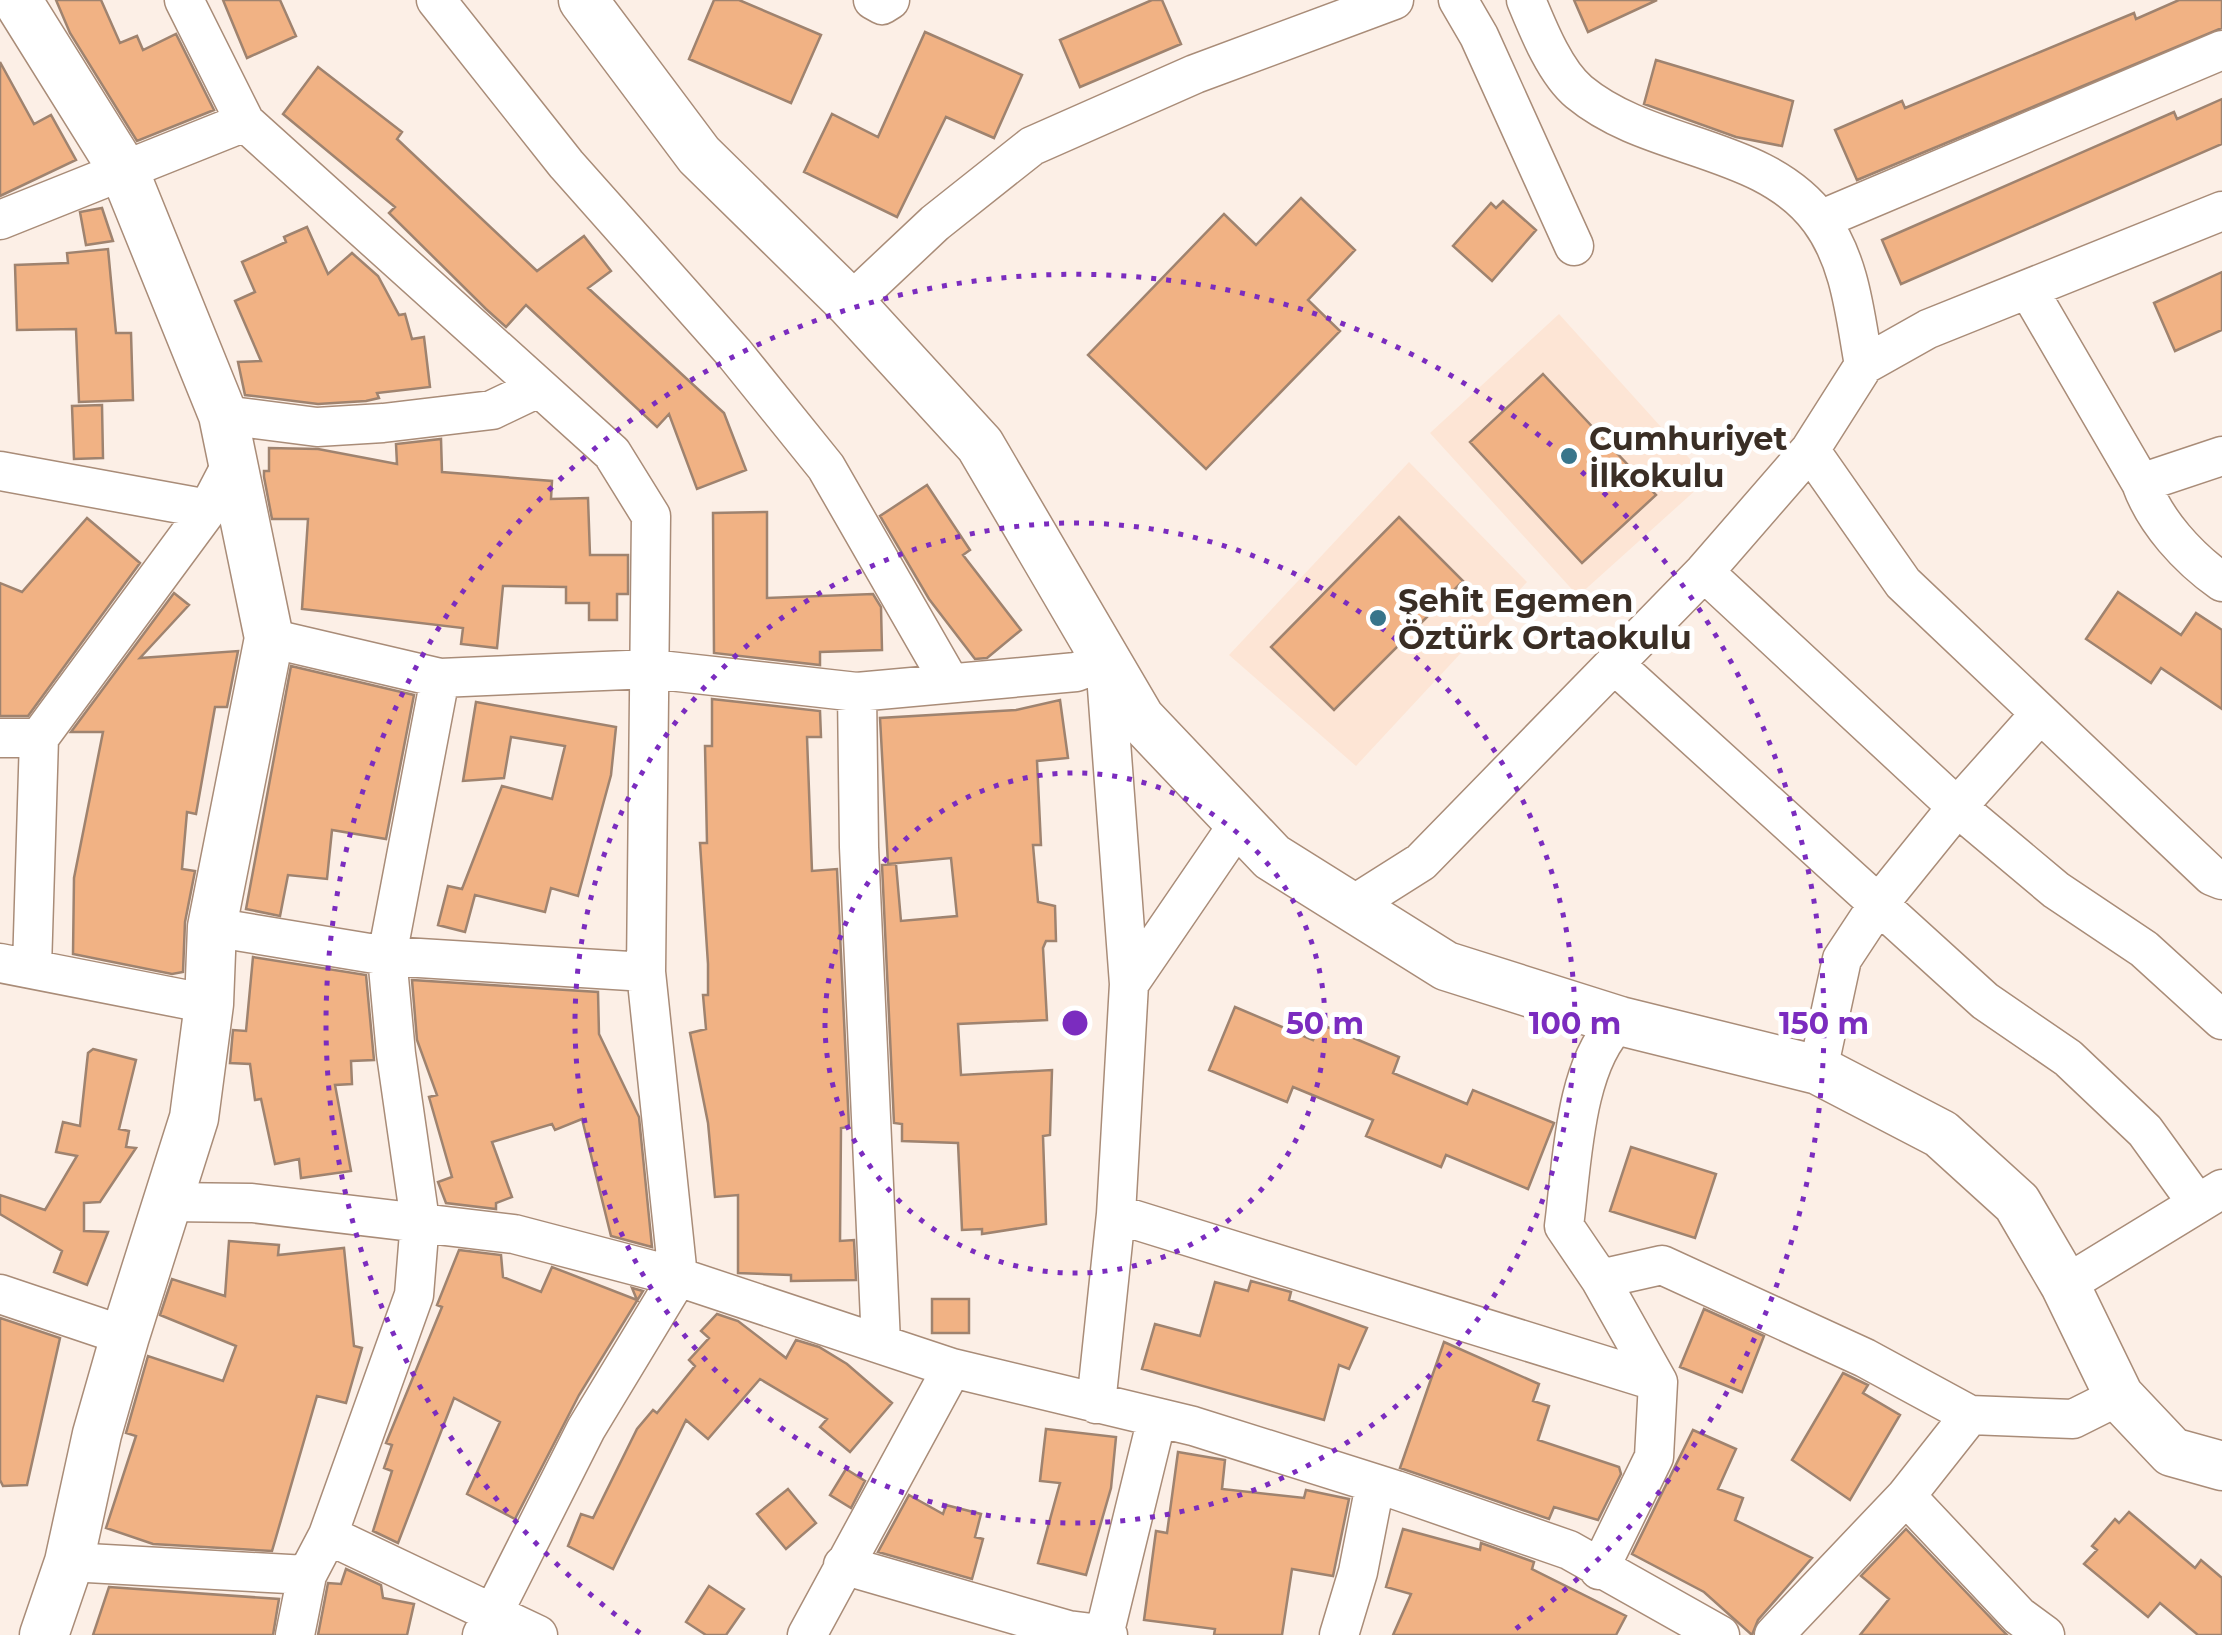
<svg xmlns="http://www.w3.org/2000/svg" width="2222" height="1635" viewBox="0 0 2222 1635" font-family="Montserrat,sans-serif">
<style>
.built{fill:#fde5d5}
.building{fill:#f1b284;stroke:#9f836f;stroke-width:2.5}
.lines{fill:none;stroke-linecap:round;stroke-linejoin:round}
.minor-casing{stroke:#a98c78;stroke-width:41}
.tertiary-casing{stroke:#a98c78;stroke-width:51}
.minor{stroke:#fff;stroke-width:38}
.tertiary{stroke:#fff;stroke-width:48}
.ring{fill:none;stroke:#7b2cbf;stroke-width:5;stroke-dasharray:5 10}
.poi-dot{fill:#38758b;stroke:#fff;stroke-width:4}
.labels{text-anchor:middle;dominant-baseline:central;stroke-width:10;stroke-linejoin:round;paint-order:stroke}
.poi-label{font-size:32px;font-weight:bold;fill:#3a2e25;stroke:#fff;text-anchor:start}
.centre{fill:#7b2cbf;stroke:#fff;stroke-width:5}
.ring-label{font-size:30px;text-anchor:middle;font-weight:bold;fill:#7b2cbf;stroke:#fff;stroke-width:10;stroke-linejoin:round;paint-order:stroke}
</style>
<rect width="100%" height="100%" fill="#fcefe6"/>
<path class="built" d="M1559,314L1708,479L1578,596L1430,433Z
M1409,462L1527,582L1356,766L1229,655Z"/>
<path class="building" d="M56,0H101L120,43L137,36L143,50L176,34L214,110L137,141L70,33Z
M223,0H280L296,36L247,58Z
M714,0H739L821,35L791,103L689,59Z
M1152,0H1162L1181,44L1080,87L1060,40Z
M1574,0H1657L1588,32Z
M2179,0H2222V28L1857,180L1835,130L1902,101L1905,108L2134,13L2136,19Z
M925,32L1022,75L994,138L946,117L897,217L804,172L832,114L878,137Z
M1656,60L1793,101L1782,146L1736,137L1644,104Z
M0,62L34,124L51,115L76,160L0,196Z
M318,67L402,132L397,139L537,271L584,236L611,271L588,288L724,413L746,470L697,489L669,414L657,427L526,305L506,327L486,309L389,213L395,207L283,114Z
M2222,99V144L1901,284L1882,240L2174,112L2177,119Z
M1301,198L1355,250L1308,300L1340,331L1206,469L1088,355L1224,214L1256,245Z
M1503,201L1536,230L1492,281L1453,246L1491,203L1496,208Z
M102,208L113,241L86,245L80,212Z
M307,227L328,274L352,253L378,276L399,315L405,314L412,339L424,337L430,387L377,393L379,398L366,401L318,404L245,395L238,362L261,361L235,301L255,292L242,262L286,242L284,237Z
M108,249L116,333H131L133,400L79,402L76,329L17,330L15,265L68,263L67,253Z
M2222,272V330L2175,351L2154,303Z
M1543,374L1656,495L1582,563L1470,442Z
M102,405L103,458L74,459L72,406Z
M441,439L442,472L552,481L551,499L588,498L590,555H628V594H617V620H589V603H566V587L503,586L497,648L461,644L463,628L302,609L308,519H272L264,477V471H269V448L318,449L397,464L396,444Z
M927,485L970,550L963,555L1021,630L987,658L975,659L929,599L880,516Z
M767,512V598L873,594L881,607L882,650L820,652V665L714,653L713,513Z
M1399,517L1463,581L1334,710L1271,647Z
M87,518L140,563L28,716H0V583L22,592Z
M2118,592L2181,635L2196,613L2222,630V709L2161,668L2151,683L2086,639Z
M174,593L189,605L140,658L238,651L227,707H215L196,814L187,812L182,869L195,871L185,922L183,972L172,974L73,954L74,878L103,732H71Z
M291,666L414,695L386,839L332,830L327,879L288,875L280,916L246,909Z
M712,699L820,711L821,737H807L812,871L837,869L849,1127L841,1128L840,1241L854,1240L856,1280L791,1281V1275L738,1273V1195L715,1197L708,1123L690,1033L706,1029L703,995H708V964L700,843H707L705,746H712Z
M1060,700L1068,758L1037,761L1041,845H1033L1038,902L1055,906L1056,941H1046L1043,948L1047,1020L958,1024L961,1075L1052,1070L1050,1135L1043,1136L1046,1224L982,1234V1229L962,1230L958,1143L902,1141V1124L894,1123L882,865L896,864L901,921L957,916L951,858L888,864L880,718L1016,710Z
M476,702L616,727L611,775L578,896L551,888L545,912L475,895L465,932L438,925L448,886L462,889L502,786L552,799L565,746L511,737L504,778L463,781Z
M253,957L366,975L374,1060L351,1061L352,1084L335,1085L351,1171L301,1178L299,1159L275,1164L261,1099L255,1100L250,1064L230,1063L233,1030L246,1031Z
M412,980L598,992L599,1034L639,1117L652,1247L611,1236L582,1119L555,1130L552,1124L492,1142L512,1197L496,1203V1209L446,1203L438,1182L452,1177L429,1097L437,1095L417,1040Z
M1235,1007L1313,1040L1320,1024L1399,1057L1393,1073L1467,1104L1473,1090L1554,1123L1528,1189L1446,1155L1441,1167L1366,1136L1373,1120L1293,1087L1287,1102L1209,1070Z
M93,1049L136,1060L119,1129L129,1131L126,1147L136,1148L100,1202L84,1203V1231L108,1232L87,1285L54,1272L62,1251L0,1214V1195L45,1210L77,1156L56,1152L63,1122L80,1126L88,1053Z
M1631,1147L1716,1174L1695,1238L1610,1211Z
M229,1241L279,1245L278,1255L344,1248L354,1346L362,1348L346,1403L317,1396L272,1551L153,1544L106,1528L136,1436L126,1433L148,1356L223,1381L236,1346L160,1315L172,1279L225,1296Z
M459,1250L501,1255L503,1277L541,1292L552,1267L637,1300L632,1288L643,1291L579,1395L515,1519L467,1494L500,1422L454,1398L398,1543L373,1531L392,1471L384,1468L392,1445L386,1443L442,1307L437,1305Z
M1251,1281L1291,1292L1289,1300L1367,1328L1349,1369L1339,1365L1324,1420L1142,1369L1155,1324L1200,1336L1215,1282L1248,1291Z
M932,1299H969V1333H932Z
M1704,1309L1764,1336L1742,1392L1680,1367Z
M717,1314L738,1321L786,1358L796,1340L819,1347L847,1364L892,1403L850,1452L820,1427L827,1419L760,1379L708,1439L686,1420L613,1569L568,1546L581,1514L593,1518L637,1429L653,1410L657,1413L695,1366L689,1360L709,1338L701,1331Z
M0,1318L60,1338L27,1485L3,1486L0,1480Z
M1444,1342L1539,1384L1533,1401L1549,1406L1538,1440L1619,1467L1621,1474L1598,1520L1554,1507L1549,1519L1400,1468Z
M1843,1373L1868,1385L1863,1393L1900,1415L1850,1500L1792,1460Z
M1046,1429L1116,1437L1111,1488L1086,1575L1038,1563L1060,1483L1040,1481Z
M1693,1430L1736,1449L1718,1489L1743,1498L1735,1520L1812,1558L1758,1620L1752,1635L1704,1592L1632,1554Z
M1178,1452L1225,1460L1222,1489L1304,1498L1306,1490L1349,1499L1333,1576L1292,1569L1282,1635H1214L1215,1629L1144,1620L1156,1531L1167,1533Z
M846,1469L865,1481L851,1508L830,1495Z
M788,1489L816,1523L786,1549L757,1514Z
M909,1495L943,1514L946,1505L981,1514L975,1537L983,1539L972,1579L878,1552Z
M2129,1512L2195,1568L2201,1560L2222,1578V1635H2198L2160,1603L2148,1617L2084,1564L2097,1550L2092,1546L2115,1519L2119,1523Z
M1403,1529L1480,1550L1481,1543L1534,1562L1532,1569L1626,1616L1616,1635H1393L1411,1594L1386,1587Z
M1906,1529L2003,1631L2007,1635H1860L1889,1599L1861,1576Z
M346,1569L381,1585L383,1598L414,1604L407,1635H318L328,1583L341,1584Z
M709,1586L744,1609L726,1635H706L686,1622Z
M109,1587L279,1599L273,1635H93Z"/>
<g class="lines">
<g class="minor-casing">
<path id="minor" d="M184,0L245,122L612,453L651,516L646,972L678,1277L586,1429L482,1635
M436,0L566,164L734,353L826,467L949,681
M873,0L882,5L890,0
M1458,0L1479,36L1574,246
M1526,0C1538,29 1555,72 1579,92C1650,151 1764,144 1820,220C1851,262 1855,316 1864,365
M0,220L245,122
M1820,220L2222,50
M2028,289L2141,483C2155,522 2188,558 2222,582
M850,303L935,223L1032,146L1195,74L1394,0
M223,415L317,427L383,423L492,410L538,388
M1810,450L1903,583L2212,876L2222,880
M0,471L208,509
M2141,483L2222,456
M1704,572L1957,807L2056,890L2144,949L2222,1020
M269,638L440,678L651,669L857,692L1076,672L1105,661L1129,984L1116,1214L1096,1404
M1615,665L1985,1001L2068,1058L2145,1131L2197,1203
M857,692L859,847L881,1343
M0,738H39
M1353,905L1421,862L1704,572L1810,450L1864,365L1928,329L2222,211
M212,927L387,956L646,972
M0,963L209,1004
M32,968L39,738L208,509L232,463
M1129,984L1239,823
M1818,1070L1842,959L1877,906L1957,807L2040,714
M167,1202L252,1203L514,1234L678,1277L952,1368L1193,1426L1396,1490L1569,1550L1720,1635
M1116,1214L1658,1382
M1600,1279L1662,1265L1865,1358L1970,1415L2073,1419L2119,1396
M2065,1285L2222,1189
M0,1294L125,1336
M1906,1496L2019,1616L2045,1635
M328,1535L538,1635
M69,1562L307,1575
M843,1565L1068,1630L1108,1635
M1599,1570L1654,1457L1658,1382L1600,1279L1564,1226C1572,1165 1574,1063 1620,1021
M295,1635L307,1575L328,1535L414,1295L420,1221L396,1054L387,956L440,678
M807,1635L952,1368
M1104,1635L1157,1418
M1339,1635L1358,1572L1375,1485
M1774,1635L1906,1496L1970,1415"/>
</g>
<g class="tertiary-casing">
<path id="tertiary" d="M17,0L125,173L223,415L269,638L212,927L209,1004L194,1118L125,1336L97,1434L69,1562L44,1635
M583,0L699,155L850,303L980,445L1140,718L1272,857L1446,966L1620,1021L1818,1070L1941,1134L2017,1203L2065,1285L2119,1396L2172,1452L2222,1466"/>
</g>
<use href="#minor" class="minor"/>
<use href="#tertiary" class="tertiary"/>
</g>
<g class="ring">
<circle cx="1075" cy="1023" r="250"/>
<circle cx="1075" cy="1023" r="500"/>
<path d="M640 1633A749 749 0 1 1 1510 1633"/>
</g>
<g class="poi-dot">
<circle cx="1569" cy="456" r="10"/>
<circle cx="1378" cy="618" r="10"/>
</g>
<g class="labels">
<g class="poi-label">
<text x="1589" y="438">Cumhuriyet<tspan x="1589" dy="37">İlkokulu</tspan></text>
<text x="1398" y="600">Şehit Egemen<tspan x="1398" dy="37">Öztürk Ortaokulu</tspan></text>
</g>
</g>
<circle cx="1075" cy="1023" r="15" class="centre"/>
<g class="ring-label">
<text x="1325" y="1034">50 m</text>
<text x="1575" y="1034">100 m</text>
<text x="1824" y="1034">150 m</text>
</g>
</svg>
